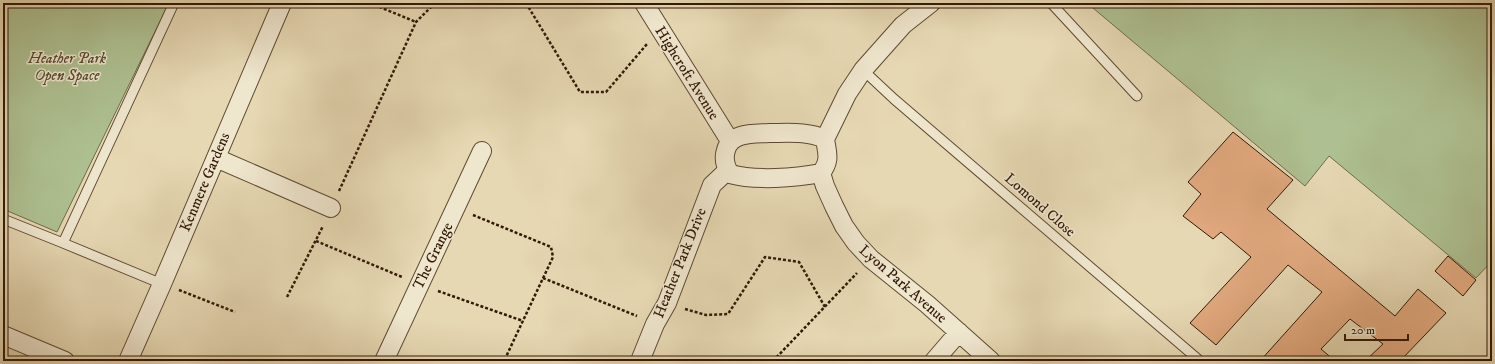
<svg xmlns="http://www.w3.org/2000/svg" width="1495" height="364" viewBox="0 0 1495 364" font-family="'IM FELL DW Pica',serif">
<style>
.park{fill:#aec091;stroke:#706c4c}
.building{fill:#e2a97f;stroke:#321907}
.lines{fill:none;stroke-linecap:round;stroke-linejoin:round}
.lane-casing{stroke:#5f4932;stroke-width:11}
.street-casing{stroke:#5f4932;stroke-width:20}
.path{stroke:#321907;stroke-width:2.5;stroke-dasharray:3 2;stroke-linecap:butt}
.lane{stroke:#efe6ce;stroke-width:9}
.street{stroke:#efe6ce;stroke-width:18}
.labels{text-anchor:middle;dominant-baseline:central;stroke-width:3;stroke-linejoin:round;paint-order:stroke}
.park-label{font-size:15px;font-style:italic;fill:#574b30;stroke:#efe6ce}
.street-label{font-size:15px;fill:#321907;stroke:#efe6ce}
</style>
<rect width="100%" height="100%" fill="#e6d8b3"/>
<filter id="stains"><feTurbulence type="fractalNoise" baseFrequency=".005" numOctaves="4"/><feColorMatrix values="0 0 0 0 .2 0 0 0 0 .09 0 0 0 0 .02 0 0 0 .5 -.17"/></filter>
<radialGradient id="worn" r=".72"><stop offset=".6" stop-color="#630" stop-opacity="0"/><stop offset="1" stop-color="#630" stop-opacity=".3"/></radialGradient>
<path class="park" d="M3,3H169L57,232L3,209Z
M1087,3H1492V261L1476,278L1329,156L1305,186Z"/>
<path class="building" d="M1233,132L1293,180L1267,209L1395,316L1418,289L1446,313L1400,361H1365L1383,344L1350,319L1321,349L1335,361H1260L1322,292L1288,265L1216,345L1190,323L1251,257L1221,232L1213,239L1183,216L1201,194L1188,182Z
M1448,256L1476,280L1463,296L1435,271Z
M3,356L16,361H3Z"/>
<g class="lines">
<g class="lane-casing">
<path id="lane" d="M1051,3L1137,96
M863,70L894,99L1200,361
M3,219L63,243L174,3
M63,243L162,284"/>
</g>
<g class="street-casing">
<path id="street" d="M644,3L730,141
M769,133C788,133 808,131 825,139C827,153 831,160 821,173C795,178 756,181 730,174C725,166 723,159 726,150C731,132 754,134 769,133Z
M825,139L847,94L863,70L903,25L931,3
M216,158L331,208
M821,173L825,186L834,206L844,226L856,243L871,259L927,304L991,361
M3,335L65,361
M128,361L162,284L282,3
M384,361L482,151
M640,361L655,324L667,303L712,185L728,170
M934,361L959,332"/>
</g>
<path class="path" d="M370,3L416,22
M526,3L580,92H606L647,44
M339,191L416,22L435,3
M473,215L551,247L553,257L504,361
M316,241L402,277
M543,278L637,316
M179,290L235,312
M438,291L523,321
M287,297L323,226
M685,309L706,315L728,314L765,257L799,262L825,307
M773,361L857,273"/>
<use href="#lane" class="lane"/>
<use href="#street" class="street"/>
</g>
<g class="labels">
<g class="park-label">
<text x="67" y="58">Heather Park<tspan x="67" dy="17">Open Space</tspan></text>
</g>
<g class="street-label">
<text transform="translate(687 73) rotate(58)">Highcroft Avenue</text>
<text transform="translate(205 182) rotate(-67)">Kenmere Gardens</text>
<text transform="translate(1040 205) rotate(41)">Lomond Close</text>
<text transform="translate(433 256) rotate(-64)">The Grange</text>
<text transform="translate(680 263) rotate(-68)">Heather Park Drive</text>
<text transform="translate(903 284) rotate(41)">Lyon Park Avenue</text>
</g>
</g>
<rect width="1495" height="364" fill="none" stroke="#e6d8b3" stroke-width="16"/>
<rect x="4" y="4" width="1487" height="356" fill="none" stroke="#321907" stroke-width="2"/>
<rect x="8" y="8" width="1479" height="348" fill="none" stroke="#321907"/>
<path d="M1345 334v6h63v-6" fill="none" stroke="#321907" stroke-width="2"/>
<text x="1351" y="334" font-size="12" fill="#321907" stroke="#efe6ce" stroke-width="3" paint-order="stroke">20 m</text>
<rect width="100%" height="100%" filter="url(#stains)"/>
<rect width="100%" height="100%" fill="url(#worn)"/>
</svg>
